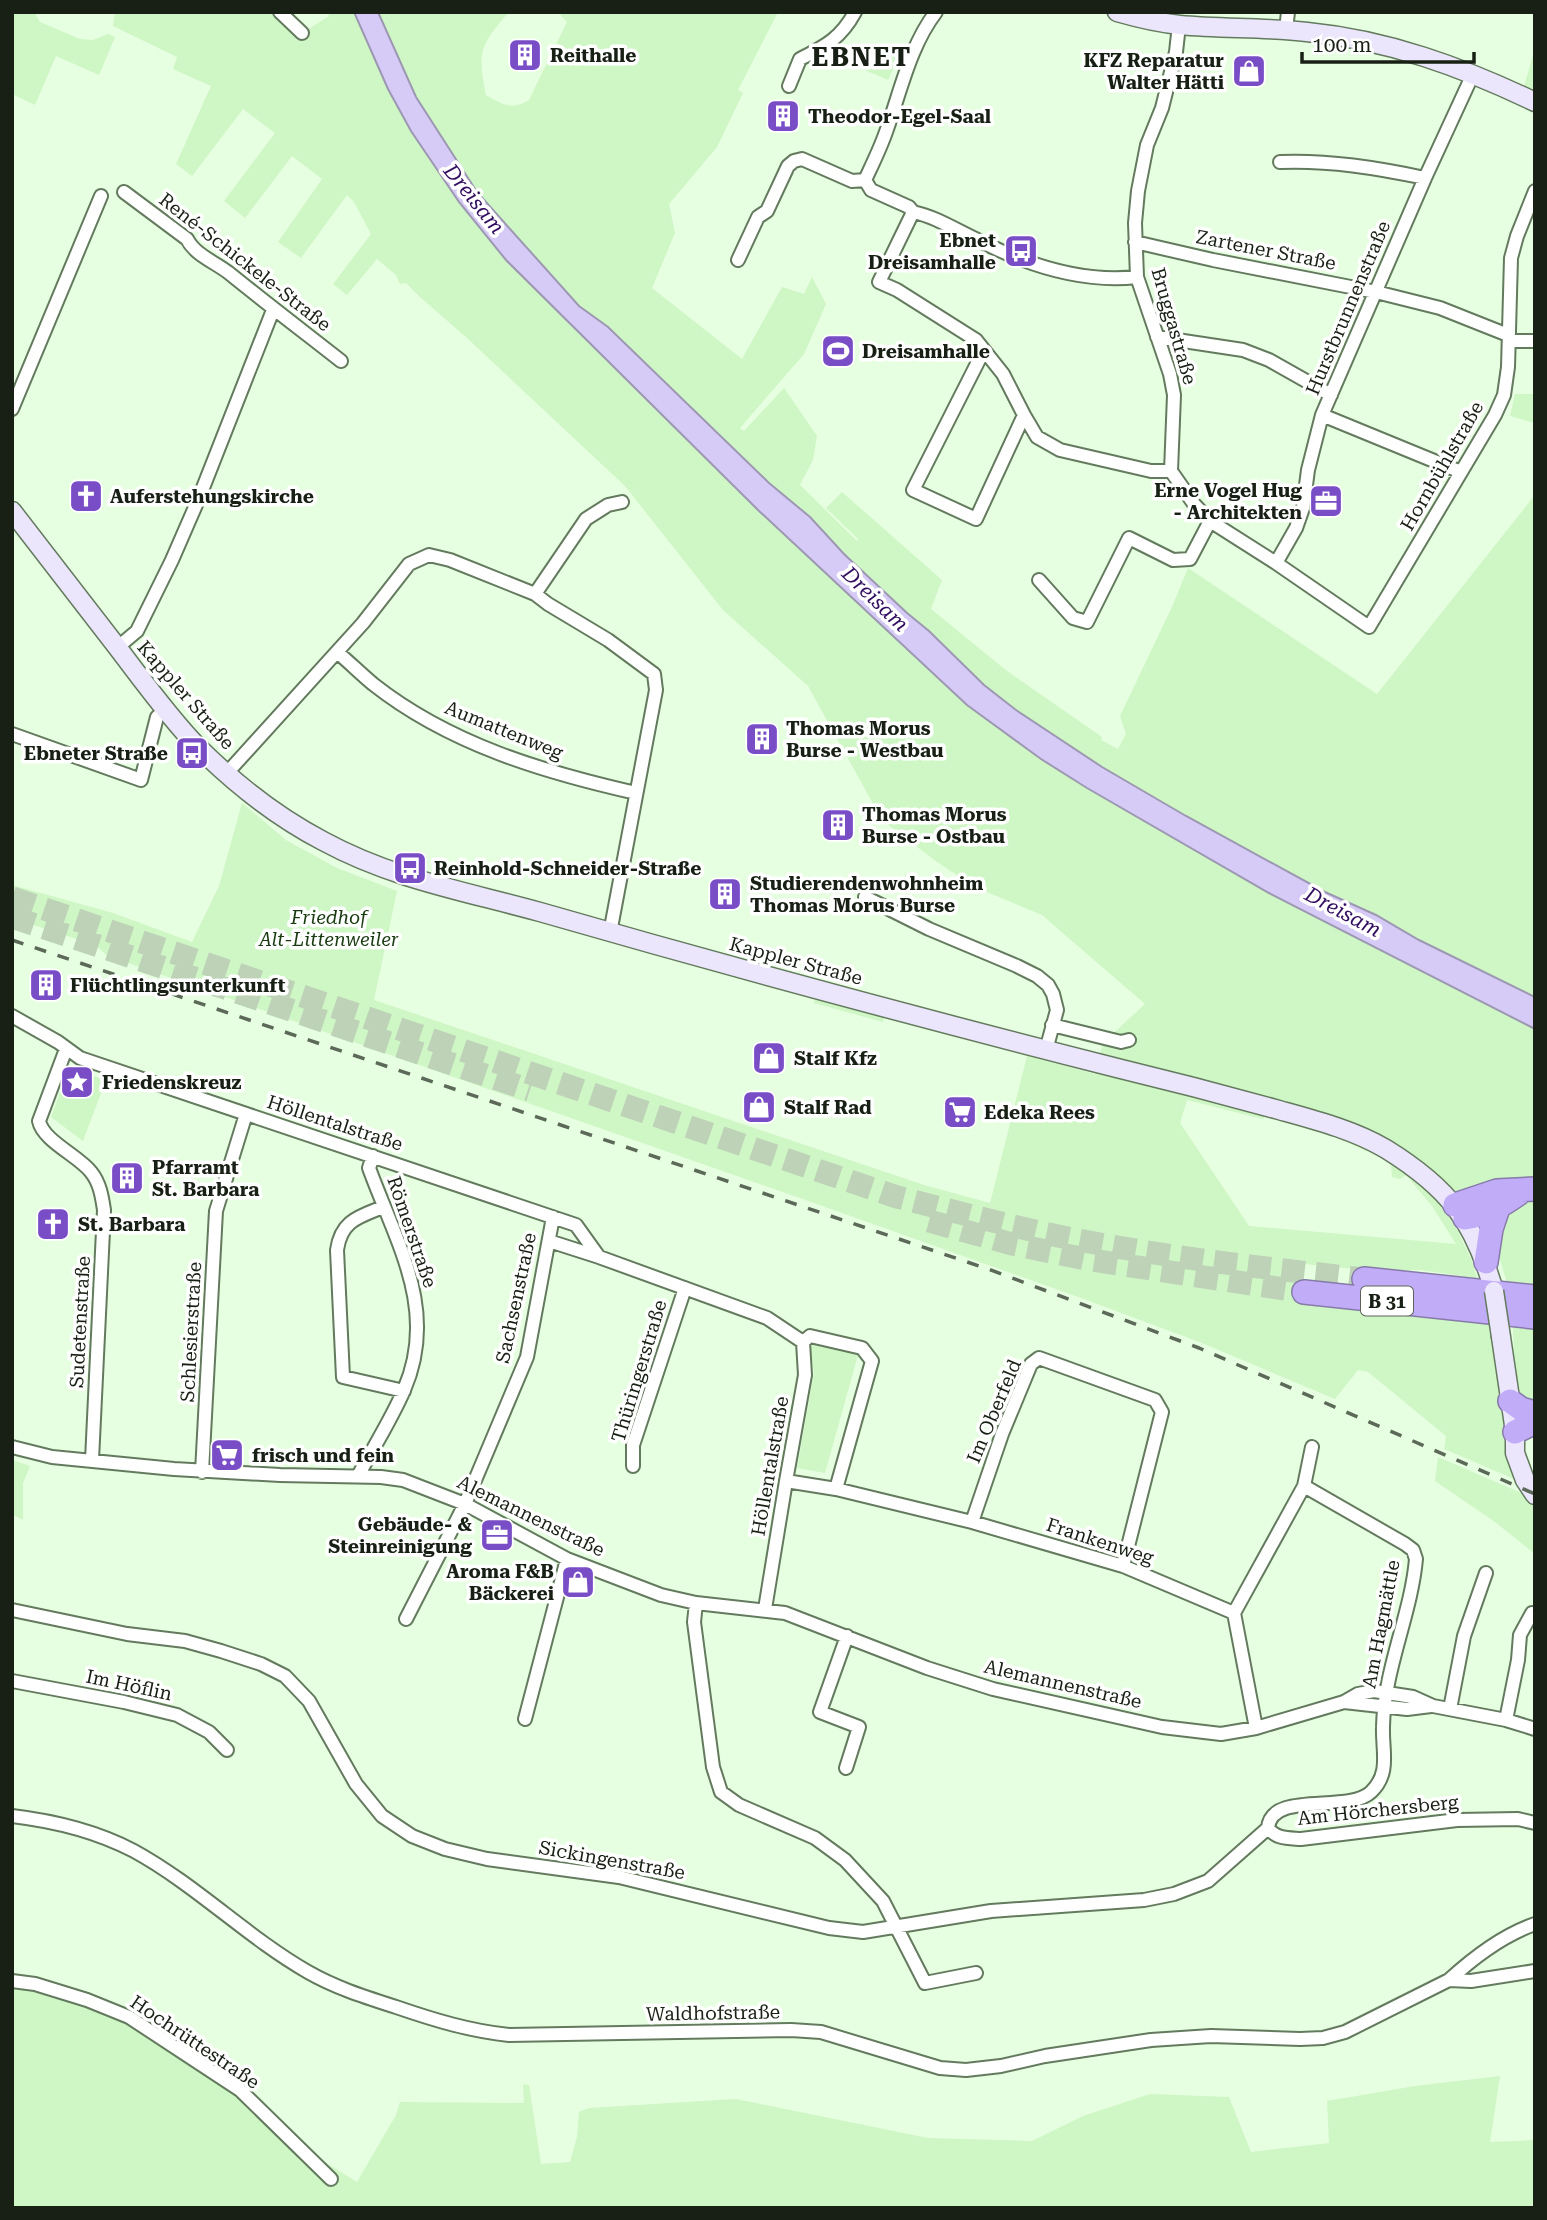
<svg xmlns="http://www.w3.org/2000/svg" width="1547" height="2220" viewBox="0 0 1547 2220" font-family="'Roboto Serif',serif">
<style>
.green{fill:#cff6c5;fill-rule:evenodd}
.water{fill:#d6cbf6;stroke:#9d98b2;stroke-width:2}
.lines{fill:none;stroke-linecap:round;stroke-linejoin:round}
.highway-tunnel{stroke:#bdd2b7;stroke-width:23;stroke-dasharray:23 11;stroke-linecap:butt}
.street-casing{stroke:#647a5e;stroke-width:16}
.secondary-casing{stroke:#647a5e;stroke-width:21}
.highway-casing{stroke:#867ba9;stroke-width:26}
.street{stroke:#fff;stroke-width:12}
.secondary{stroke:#ece6fd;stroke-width:18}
.highway{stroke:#c1acf8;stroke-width:23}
.rail{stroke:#5c6958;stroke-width:3.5;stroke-dasharray:12 12;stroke-linecap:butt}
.secondary-bridge-casing{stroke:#647a5e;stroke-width:21;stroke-linecap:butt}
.secondary-bridge{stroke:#ece6fd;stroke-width:18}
.labels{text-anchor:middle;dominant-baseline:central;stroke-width:7;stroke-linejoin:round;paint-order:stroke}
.shield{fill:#fff;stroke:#5d635b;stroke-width:2}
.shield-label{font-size:18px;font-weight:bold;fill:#182015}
.poi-label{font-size:19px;font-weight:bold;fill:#182015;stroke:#fff;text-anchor:start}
.street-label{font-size:19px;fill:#182015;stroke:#fff}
.park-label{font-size:19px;font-style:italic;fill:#193b10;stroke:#fff}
.water-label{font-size:21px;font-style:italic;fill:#320e60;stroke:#fff}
.district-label{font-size:26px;font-weight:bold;letter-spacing:2px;fill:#182015;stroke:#fff}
</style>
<rect width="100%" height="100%" fill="#e6ffe0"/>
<path class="green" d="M12,12H34L40,22L80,39L93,40L108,34L115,37L99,75L56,56L35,105L12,94Z
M115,12H276L299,35L329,16L327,12H354L388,89L411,131L601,355L758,510L967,705L1007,734L1132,814L1269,893L1535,1029V1179L1444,1203L1472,1261L1477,1278L1420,1270H1364L1284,1262L1282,1279L1306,1282L1466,1321L1488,1324L1504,1422L1519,1481L1444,1449L1446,1436L1368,1372L1358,1370L1335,1399L1202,1343L1081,1298L814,1203L108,956L95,945L12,918V885L113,913L192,942L219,886L242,803L286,840L337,868L397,891L374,1000L924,1185L990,1203L1027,1056L1095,1074L1103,1043L1145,1004L1042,915L977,888L937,862L882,820L808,686L723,610L625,486L467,338L420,297L406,283L400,284L396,275L377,259L347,295L333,284L371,234L354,202L347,195L301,258L278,242L322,179L292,156L245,218L224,201L275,133L243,109L192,176L176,164L211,86L173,69L177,57L113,26ZM1187,1100L1263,1119L1265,1115C1310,1125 1346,1141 1388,1161L1391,1166L1392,1177L1400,1179L1406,1175L1432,1206L1456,1244L1249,1226L1180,1123Z
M378,12H509C480,45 477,52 486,95C501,104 513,111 529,100L567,22L558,12H778L738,90L743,93L717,147L669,204L675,233L652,288L742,359L782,287L804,294L812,277L826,304L804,354L740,428L744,431L784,388L817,436L813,460L800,485L857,541L858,539L826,508L842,492L942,580L931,609L1007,671L1102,737L1101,740L1118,749L1126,734L1120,716L1171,609L1188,568L1377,694L1535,495V997L1419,940L1376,915L1325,892L1186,816L1102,767L1016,710L984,685L929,631L907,613L844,554L810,517L769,483L608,327L579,306L477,192L416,97Z
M866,44L898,57L888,80L856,66Z
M1535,49V92L1524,86Z
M1515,394H1535V423L1510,416Z
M815,998L884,1017L883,1022L814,1003Z
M72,1069L106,1080L83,1141L51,1117L68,1070Z
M1535,1197V1285L1507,1283L1495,1242L1512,1206Z
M1513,1326L1535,1329V1409L1521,1397L1514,1362Z
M817,1343L858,1355L825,1473L797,1468L814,1373L810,1345Z
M1438,1457L1535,1499V1554L1495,1522L1435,1481Z
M12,1460L30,1466L23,1483V1520L12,1514Z
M12,1986L28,1987L64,1996L139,2029L242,2095L315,2156L357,2182L396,2115L400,2102L524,2103L523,2084L529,2085L541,2164L570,2162L577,2137L579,2112L589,2108L736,2099L928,2138L1032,2141L1083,2116L1150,2094L1229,2097L1251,2152L1329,2143L1327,2101L1415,2086L1500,2076L1490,2142L1535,2140V2208H12Z"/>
<path class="water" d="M354,12H378L416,97L477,192L579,306L608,327L769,483L810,517L844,554L907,613L929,631L984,685L1016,710L1102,767L1186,816L1325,892L1376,915L1419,940L1535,997V1029L1269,893L1087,788L1041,759L967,705L758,510L506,260L459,202L411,131L388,89Z"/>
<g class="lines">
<path class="highway-tunnel" d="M12,898L897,1197C965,1214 1031,1232 1100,1244C1187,1260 1276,1269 1364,1279
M12,917L530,1090
M929,1221L1012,1244L1091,1260L1304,1292"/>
<g class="street-casing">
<path id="street" d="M280,12L302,33
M1179,25L1176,52L1162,108L1147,145L1138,191L1135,223L1137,277L1170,374L1174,395L1171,471L1194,504L1210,521L1276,563L1369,627L1495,415L1504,395L1508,367L1511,258L1517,236L1535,191
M1286,30L1288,12
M789,86L800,59C826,46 841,38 855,12
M1280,162C1329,160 1377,168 1425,178
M865,180C873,163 881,147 887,129C901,90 910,46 936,12
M865,180L871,190L909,207L913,212
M124,192L187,239C195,255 215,262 229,273C266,303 304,332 341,361
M913,212L879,282L897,290L976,340L1003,374L1024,415L1037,437L1060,450L1151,471H1171
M913,212C937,217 959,232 982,242C1030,266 1084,283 1137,277
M1135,242L1213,260L1376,292L1440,308L1508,335
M738,260L758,217L767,211L788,166L794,161L802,159L852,181L865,180
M1157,337L1243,350L1269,360L1331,395
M1509,341H1535
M984,350L913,490L976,519L1024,415
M12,409L101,196
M1322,415L1461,472
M1276,563L1296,528L1303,508L1308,470L1322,415L1425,178L1473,74
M1039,580L1073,618L1087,622L1129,538L1173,560L1190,559L1210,521
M535,594L586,519L608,505L622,502
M118,647L137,631L172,560L199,498L273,310
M337,652C349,662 361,674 373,684C449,744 543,772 636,793
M12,734L141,780L157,717L166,710
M227,773L363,623L409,564L429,555L450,560L535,594L548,604L608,640L654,674L656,690L610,933
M865,897L929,929L1017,966L1037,976L1048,985L1053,994L1057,1010L1046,1050
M12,1016L58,1042L80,1058L576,1225L599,1257L767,1318L803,1342L805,1375L786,1481L765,1609
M1052,1025L1121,1042L1129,1040
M66,1049L39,1121C43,1141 79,1156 91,1172C100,1183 102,1197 104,1210L92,1460
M383,1207C358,1217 341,1221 337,1250L343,1377L404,1391
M549,1241L599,1257
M803,1342L810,1336L862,1348L872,1361L836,1489
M12,1447L52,1457L174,1469L280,1475L381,1477L403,1480L465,1504L567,1559L661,1595L696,1603L785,1613L927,1668L993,1689L1162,1727L1221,1734L1256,1728L1344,1702L1358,1694L1374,1691L1413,1697L1433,1706L1506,1720L1535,1729
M633,1466V1445L685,1288
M202,1472L216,1211L246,1114
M358,1476C373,1448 391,1420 404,1390C439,1310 396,1242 369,1168L373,1156
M786,1481L836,1489L972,1522L1123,1566L1234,1613
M1304,1486L1312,1447
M972,1522L1002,1434L1031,1364L1039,1358L1155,1400L1162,1412L1123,1566
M696,1603L694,1622L713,1767L721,1792L739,1805L815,1838L845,1860L883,1901L925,1983L976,1973
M12,1610L127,1634L185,1641L221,1651L261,1664L285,1676L309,1701L356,1784L382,1816L412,1836L445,1849L487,1859L619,1877L829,1928L863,1932L991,1911L1144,1900L1174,1894L1208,1881L1268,1828
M1234,1613L1304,1486L1405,1544L1413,1550L1416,1559C1411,1615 1384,1669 1383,1727C1382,1751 1391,1773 1371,1792C1348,1814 1271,1790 1268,1828
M1234,1613L1256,1728
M406,1619L465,1504L527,1357L553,1217
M12,1681L124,1702L177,1715L209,1732L227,1750
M1344,1702L1407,1709L1431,1706
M1450,1709L1464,1636L1486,1573
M525,1719L567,1559
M1506,1720L1518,1660L1520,1635L1532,1613
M846,1768L859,1727L820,1712L847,1636
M12,1816C54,1821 96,1831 134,1851C196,1885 247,1937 308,1972C336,1988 365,1997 396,2007C434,2020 470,2031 509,2035L791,2030L821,2032L940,2068L966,2070L1001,2066L1045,2056L1151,2040L1211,2036L1300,2039L1323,2038L1345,2032L1449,1980C1473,1958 1503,1935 1535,1924
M1268,1828C1276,1839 1288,1838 1301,1839L1457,1820L1518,1819L1535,1823
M1449,1980L1471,1981L1535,1971
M12,1981L35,1984L87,2000L129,2017L240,2090L331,2179"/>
</g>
<g class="secondary-casing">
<path id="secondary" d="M1117,12C1138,18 1159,23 1180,25C1222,29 1265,27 1307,32C1388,40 1462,67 1535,102
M12,511C46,555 80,599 114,643C141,678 167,715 197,746C234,783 277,817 323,841C393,879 464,891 540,912C731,967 924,1019 1117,1068C1171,1081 1225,1095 1279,1110C1315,1120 1354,1130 1386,1149C1449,1188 1474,1221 1494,1291
M1501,1337L1515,1432V1453L1525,1480L1535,1495"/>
</g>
<g class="highway-casing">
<path id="highway" d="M1455,1205L1497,1191L1535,1189
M1465,1218C1485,1215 1501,1206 1518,1194
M1486,1262L1491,1229L1498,1208
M1364,1279L1535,1297
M1304,1292L1535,1317
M1510,1401L1521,1409L1535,1413
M1515,1432L1535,1422"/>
</g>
<use href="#street" class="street"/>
<use href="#secondary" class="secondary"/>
<use href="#highway" class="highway"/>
<path class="rail" d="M12,940L988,1269L1199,1348L1535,1494"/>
<g class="secondary-bridge-casing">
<path id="secondary-bridge" d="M1494,1291L1501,1337"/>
</g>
<use href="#secondary-bridge" class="secondary-bridge"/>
</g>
<defs>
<g id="building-square" transform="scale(1.75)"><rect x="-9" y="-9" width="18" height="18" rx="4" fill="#794dc6" stroke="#fff"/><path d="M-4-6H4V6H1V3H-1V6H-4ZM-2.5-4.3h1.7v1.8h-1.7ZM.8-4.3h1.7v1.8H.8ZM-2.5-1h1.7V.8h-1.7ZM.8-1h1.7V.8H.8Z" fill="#fff"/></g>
<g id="shop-square" transform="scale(1.75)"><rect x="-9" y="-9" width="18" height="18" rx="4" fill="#794dc6" stroke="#fff"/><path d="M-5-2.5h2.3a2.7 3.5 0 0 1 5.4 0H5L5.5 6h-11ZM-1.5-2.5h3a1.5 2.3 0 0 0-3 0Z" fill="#fff"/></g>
<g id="bus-square" transform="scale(1.75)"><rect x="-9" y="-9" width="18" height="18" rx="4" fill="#794dc6" stroke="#fff"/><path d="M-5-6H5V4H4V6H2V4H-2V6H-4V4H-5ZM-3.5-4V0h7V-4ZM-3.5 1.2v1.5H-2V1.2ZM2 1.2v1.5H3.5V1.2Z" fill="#fff"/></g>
<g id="stadium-square" transform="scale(1.75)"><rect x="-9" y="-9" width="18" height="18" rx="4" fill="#794dc6" stroke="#fff"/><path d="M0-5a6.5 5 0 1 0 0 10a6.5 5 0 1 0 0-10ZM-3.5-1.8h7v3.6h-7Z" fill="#fff"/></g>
<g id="church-square" transform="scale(1.75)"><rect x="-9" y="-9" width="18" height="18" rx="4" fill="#794dc6" stroke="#fff"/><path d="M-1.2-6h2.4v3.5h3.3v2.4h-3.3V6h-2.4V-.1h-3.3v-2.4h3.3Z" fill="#fff"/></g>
<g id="office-square" transform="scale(1.75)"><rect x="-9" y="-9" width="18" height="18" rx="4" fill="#794dc6" stroke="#fff"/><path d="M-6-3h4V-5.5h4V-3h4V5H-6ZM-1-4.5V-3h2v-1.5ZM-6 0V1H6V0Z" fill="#fff"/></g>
<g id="sight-square" transform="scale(1.75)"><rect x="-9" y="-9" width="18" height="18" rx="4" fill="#794dc6" stroke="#fff"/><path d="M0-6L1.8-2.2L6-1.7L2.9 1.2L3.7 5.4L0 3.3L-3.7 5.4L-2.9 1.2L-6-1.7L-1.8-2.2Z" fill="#fff"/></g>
<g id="supermarket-square" transform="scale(1.75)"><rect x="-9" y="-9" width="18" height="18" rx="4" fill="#794dc6" stroke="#fff"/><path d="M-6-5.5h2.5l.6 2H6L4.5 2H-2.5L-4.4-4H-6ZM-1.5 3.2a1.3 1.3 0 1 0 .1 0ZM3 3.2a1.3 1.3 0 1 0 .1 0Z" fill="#fff"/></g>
</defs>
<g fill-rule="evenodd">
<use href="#building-square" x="525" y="55"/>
<use href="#shop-square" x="1249" y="71"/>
<use href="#building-square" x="783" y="116"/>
<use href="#bus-square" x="1021" y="251"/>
<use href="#stadium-square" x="838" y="351"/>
<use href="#church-square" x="86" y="496"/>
<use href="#office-square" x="1326" y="501"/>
<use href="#building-square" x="762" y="739"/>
<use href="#bus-square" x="192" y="753"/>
<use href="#building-square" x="838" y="825"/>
<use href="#bus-square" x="410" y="868"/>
<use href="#building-square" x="725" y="894"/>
<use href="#building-square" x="46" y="985"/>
<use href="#shop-square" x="769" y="1058"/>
<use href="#sight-square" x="77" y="1082"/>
<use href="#shop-square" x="759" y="1107"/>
<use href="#supermarket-square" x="960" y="1112"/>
<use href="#building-square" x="127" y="1178"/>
<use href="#church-square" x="53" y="1224"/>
<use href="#supermarket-square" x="227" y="1455"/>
<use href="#office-square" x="497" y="1535"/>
<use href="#shop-square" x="578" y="1582"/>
</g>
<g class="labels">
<rect class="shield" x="1361" y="1286.5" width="52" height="29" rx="5"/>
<g class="shield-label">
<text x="1387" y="1301">B 31</text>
</g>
<g class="poi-label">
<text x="550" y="55">Reithalle</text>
<text x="1224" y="60" text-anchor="end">KFZ Reparatur<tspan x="1224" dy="22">Walter Hätti</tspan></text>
<text x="808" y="116">Theodor-Egel-Saal</text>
<text x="996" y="240" text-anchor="end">Ebnet<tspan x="996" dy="22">Dreisamhalle</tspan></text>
<text x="862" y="351">Dreisamhalle</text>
<text x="1302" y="490" text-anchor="end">Erne Vogel Hug<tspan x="1302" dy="22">- Architekten</tspan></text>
<text x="110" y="496">Auferstehungskirche</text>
<text x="786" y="728">Thomas Morus<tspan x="786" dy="22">Burse - Westbau</tspan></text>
<text x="168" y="753" text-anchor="end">Ebneter Straße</text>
<text x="862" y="814">Thomas Morus<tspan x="862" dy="22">Burse - Ostbau</tspan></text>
<text x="434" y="868">Reinhold-Schneider-Straße</text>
<text x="750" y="883">Studierendenwohnheim<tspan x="750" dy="22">Thomas Morus Burse</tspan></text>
<text x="70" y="985">Flüchtlingsunterkunft</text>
<text x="794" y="1058">Stalf Kfz</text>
<text x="102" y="1082">Friedenskreuz</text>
<text x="784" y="1107">Stalf Rad</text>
<text x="984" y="1112">Edeka Rees</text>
<text x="152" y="1167">Pfarramt<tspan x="152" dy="22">St. Barbara</tspan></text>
<text x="78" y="1224">St. Barbara</text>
<text x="252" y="1455">frisch und fein</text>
<text x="472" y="1524" text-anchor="end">Gebäude- &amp;<tspan x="472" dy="22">Steinreinigung</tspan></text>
<text x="554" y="1571" text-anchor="end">Aroma F&amp;B<tspan x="554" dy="22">Bäckerei</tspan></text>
</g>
<g class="street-label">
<text transform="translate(1266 250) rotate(11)">Zartener Straße</text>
<text transform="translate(245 262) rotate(38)">René-Schickele-Straße</text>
<text transform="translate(1348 308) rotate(-67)">Hurstbrunnenstraße</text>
<text transform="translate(1174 326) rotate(74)">Bruggastraße</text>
<text transform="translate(1442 466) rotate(-60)">Hornbühlstraße</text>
<text transform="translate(186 695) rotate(49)">Kappler Straße</text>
<text transform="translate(504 730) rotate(22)">Aumattenweg</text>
<text transform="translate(796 961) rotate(15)">Kappler Straße</text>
<text transform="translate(335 1123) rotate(18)">Höllentalstraße</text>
<text transform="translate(412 1232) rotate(71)">Römerstraße</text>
<text transform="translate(516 1298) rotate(-78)">Sachsenstraße</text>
<text transform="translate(80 1322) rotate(-87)">Sudetenstraße</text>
<text transform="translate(191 1332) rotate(-87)">Schlesierstraße</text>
<text transform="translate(639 1371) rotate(-73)">Thüringerstraße</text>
<text transform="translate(994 1411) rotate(-67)">Im Oberfeld</text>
<text transform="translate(770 1466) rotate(-80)">Höllentalstraße</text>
<text transform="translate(531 1516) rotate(26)">Alemannenstraße</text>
<text transform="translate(1100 1541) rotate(18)">Frankenweg</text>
<text transform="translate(1381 1624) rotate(-79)">Am Hagmättle</text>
<text transform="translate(1063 1684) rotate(13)">Alemannenstraße</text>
<text transform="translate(129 1685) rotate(12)">Im Höflin</text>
<text transform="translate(1378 1810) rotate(-6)">Am Hörchersberg</text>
<text transform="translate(612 1860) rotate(10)">Sickingenstraße</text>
<text transform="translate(713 2013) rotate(-1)">Waldhofstraße</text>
<text transform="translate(195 2042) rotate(34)">Hochrüttestraße</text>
</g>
<g class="park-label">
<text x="329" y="917">Friedhof<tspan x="329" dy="22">Alt-Littenweiler</tspan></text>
</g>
<g class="water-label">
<text transform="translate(474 199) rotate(51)">Dreisam</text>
<text transform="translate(875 599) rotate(44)">Dreisam</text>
<text transform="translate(1343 912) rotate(28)">Dreisam</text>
</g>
<g class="district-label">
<text x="862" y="57">EBNET</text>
</g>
</g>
<rect width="1547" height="2220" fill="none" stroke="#182015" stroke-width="28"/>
<path d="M1302 52v10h172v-10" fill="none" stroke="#182015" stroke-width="3.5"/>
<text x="1312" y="52" font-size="21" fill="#182015" stroke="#ffffff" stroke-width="5" paint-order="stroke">100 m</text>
</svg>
